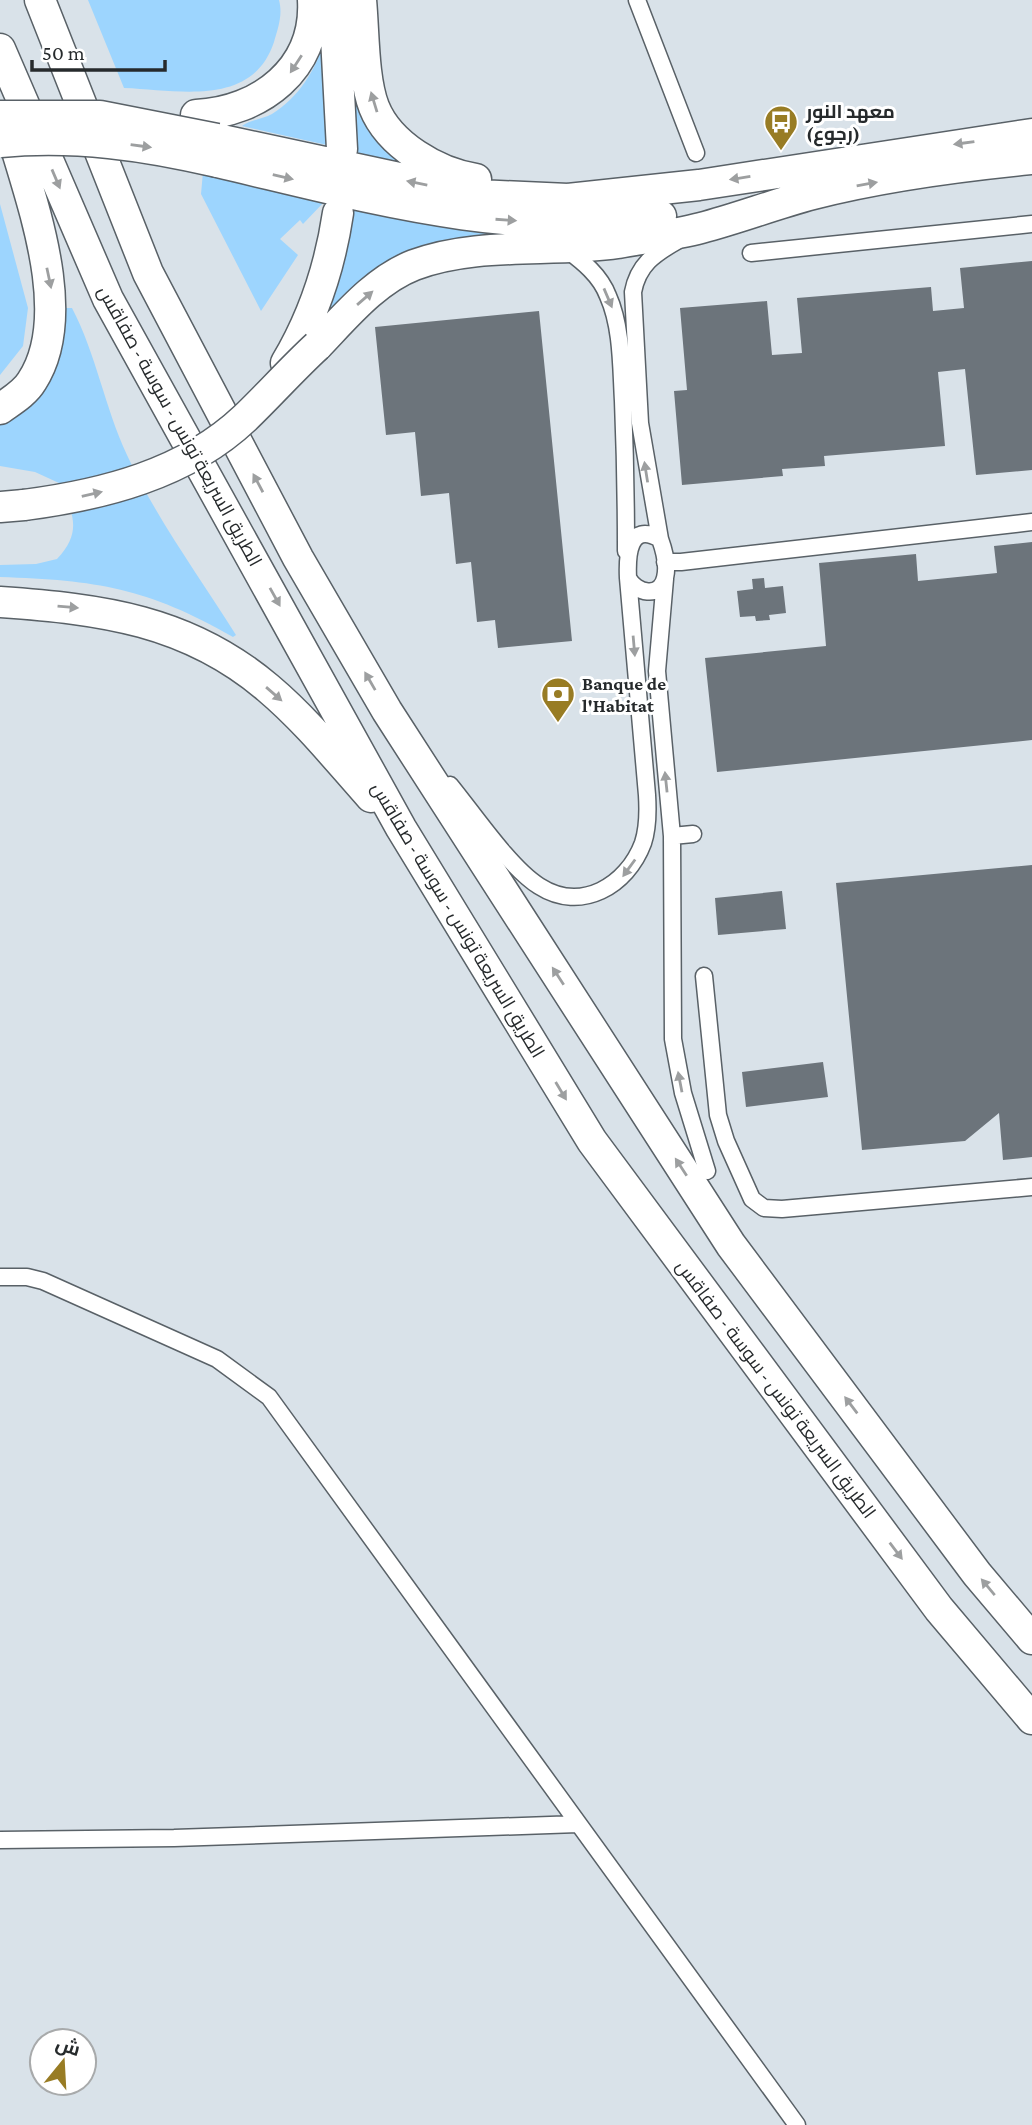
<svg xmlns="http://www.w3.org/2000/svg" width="1032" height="2125" viewBox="0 0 1032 2125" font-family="'Crimson Pro',Cairo,serif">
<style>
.green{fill:#9dd5fe}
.building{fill:#6c747b}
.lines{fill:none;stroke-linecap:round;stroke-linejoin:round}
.street-casing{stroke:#596167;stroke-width:19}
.highway-casing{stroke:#596167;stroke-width:33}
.street{stroke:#fff;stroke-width:16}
.highway{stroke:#fff;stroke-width:30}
.highway-bridge-casing{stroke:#596167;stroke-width:33;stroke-linecap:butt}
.highway-bridge{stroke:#fff;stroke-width:30}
.oneway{fill:#9d9fa0}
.labels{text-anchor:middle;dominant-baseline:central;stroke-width:6;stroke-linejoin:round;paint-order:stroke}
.poi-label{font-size:19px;font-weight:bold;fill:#262a2c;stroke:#fff;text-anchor:start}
.street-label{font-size:19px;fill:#262a2c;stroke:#fff}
</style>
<rect width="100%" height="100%" fill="#d9e2e9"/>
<path class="green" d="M88,0H279C283,15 278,28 274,42C252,108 179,90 124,88Z
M324,42L327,145L242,126C250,120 263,119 272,114C299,97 315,71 324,42Z
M353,68L403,162V166L356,152Z
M203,172L324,202L303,224L300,220L280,239L298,255L261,311L201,194Z
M0,204L28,308L23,346L0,375Z
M353,208L487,233L486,241L361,281L327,315L324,314L345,258Z
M64,308H72C96,354 105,408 127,455C156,518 199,576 236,635L233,637C148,588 96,580 0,577V565L36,564L57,559C83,531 73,513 59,483L35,472L0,466V425C49,404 61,357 64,308Z"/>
<path class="building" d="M1032,261V470L976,475L965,369L938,372L945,446L824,456L825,466L782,469L783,476L682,485L674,391L687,390L680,308L767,301L772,355L802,353L797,298L931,287L933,311L964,308L960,268Z
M539,311L572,641L498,648L495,620L477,622L471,562L456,564L449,493L421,496L415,432L386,435L375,327Z
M1032,542V740L717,772L705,658L826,646L819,563L916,554L918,581L997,573L994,546Z
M764,578L765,588L783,586L786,613L769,615L770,620L756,621L755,616L740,617L737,591L753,589L752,579Z
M1032,865V1157L1003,1160L999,1113L965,1141L862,1150L836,883Z
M782,891L786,929L718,935L715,898Z
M823,1062L828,1097L746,1107L742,1072Z"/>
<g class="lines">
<g class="street-casing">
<path id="street" d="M637,0L696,153
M566,249C583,262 600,275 608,296C622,327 621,368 623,401C625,451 626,501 626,551
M751,253L1032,224
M660,539L640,423L633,292C638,265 654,254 677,241
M665,562H681L1032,522
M665,579L657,671L672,836L673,1039L683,1093L707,1171
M450,785C473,813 510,868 539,886C581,913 627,886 643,843C648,828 648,811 647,795L628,578C627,557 628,521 660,539C664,550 668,566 665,578C660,599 636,593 628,578
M672,836L693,834
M704,976L718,1115L726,1141L752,1199L764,1208L782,1209L1032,1187
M0,1277H27L43,1281L217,1359L269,1397L797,2125
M0,1840L174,1838L578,1824"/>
</g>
<g class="highway-casing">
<path id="highway" d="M40,0L148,273L298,558L387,711L731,1245L977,1574L1032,1639
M334,0L342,149
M361,0C364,31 363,79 374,107C389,145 437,173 476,179
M0,49L108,299L401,828L592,1141L939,1609L1032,1719
M196,115C260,112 317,69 313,0
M217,139L478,195L568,199L699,185L1032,134
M217,162C363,196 509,239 661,216
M317,346C345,317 375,280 414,265C478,241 551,253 618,243C645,238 675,235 701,228C739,218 775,204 813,194C883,176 960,166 1032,159
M286,363C314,316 330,267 338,213
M0,409C11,401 25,393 32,381C77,312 27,191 7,117
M0,507L24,505
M0,602C101,609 188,620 268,688C306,720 338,760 371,797"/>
</g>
<use href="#street" class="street"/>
<use href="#highway" class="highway"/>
<g class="highway-bridge-casing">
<path id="highway-bridge" d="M0,116H100L217,139
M0,142C74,135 145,145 217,162
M24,505C102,495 186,474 245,418C269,395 292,369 317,346"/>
</g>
<use href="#highway-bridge" class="highway-bridge"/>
</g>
<defs><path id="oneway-solid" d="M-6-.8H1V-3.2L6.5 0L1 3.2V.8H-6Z" transform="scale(1.75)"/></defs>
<g class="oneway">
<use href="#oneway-solid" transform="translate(296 64) rotate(123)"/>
<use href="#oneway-solid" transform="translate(374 102) rotate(-107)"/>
<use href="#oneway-solid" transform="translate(964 143) rotate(172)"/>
<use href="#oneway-solid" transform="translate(141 146) rotate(8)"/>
<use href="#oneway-solid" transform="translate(283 177) rotate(13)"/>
<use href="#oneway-solid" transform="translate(740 178) rotate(171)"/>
<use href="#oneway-solid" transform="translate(56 179) rotate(67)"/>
<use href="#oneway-solid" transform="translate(417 183) rotate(-169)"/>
<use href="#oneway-solid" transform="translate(867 184) rotate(-10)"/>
<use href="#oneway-solid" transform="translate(506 220) rotate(4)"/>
<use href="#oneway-solid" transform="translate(49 278) rotate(78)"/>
<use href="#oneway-solid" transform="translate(365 298) rotate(-41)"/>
<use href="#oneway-solid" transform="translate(608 298) rotate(67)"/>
<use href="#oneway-solid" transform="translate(646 472) rotate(-99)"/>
<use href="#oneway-solid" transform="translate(258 483) rotate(-118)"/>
<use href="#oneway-solid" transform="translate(92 494) rotate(-13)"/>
<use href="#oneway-solid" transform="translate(275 597) rotate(61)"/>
<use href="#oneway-solid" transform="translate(68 607) rotate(5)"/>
<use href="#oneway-solid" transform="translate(634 646) rotate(85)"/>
<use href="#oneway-solid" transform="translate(370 681) rotate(-120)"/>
<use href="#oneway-solid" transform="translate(274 694) rotate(41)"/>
<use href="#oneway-solid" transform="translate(666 782) rotate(-96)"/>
<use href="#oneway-solid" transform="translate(629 868) rotate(126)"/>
<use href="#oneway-solid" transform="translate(558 976) rotate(-123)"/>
<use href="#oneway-solid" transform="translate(680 1082) rotate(-101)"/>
<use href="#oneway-solid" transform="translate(561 1091) rotate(59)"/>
<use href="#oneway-solid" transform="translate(681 1167) rotate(-123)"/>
<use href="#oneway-solid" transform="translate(851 1405) rotate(-127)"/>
<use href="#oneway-solid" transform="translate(896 1551) rotate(53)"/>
<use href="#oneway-solid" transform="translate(988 1587) rotate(-130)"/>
</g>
<defs>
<g id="bus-pin" transform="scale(1.75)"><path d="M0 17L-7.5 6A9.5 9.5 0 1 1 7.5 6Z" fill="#987c24" stroke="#fff"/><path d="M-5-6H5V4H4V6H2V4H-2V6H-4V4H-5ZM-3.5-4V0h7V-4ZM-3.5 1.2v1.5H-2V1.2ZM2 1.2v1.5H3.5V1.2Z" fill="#fff"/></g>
<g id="bank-pin" transform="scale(1.75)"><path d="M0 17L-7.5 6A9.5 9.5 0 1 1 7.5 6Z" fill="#987c24" stroke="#fff"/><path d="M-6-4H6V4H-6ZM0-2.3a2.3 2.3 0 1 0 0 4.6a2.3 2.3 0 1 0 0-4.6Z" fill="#fff"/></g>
</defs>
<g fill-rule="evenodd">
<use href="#bus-pin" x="781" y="122"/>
<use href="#bank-pin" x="558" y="694"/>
</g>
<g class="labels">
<g class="poi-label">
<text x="806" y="111">معهد النور<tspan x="806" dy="22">(رجوع)</tspan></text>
<text x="582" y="683">Banque de<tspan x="582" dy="22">l'Habitat</tspan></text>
</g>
<g class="street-label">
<text transform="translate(180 426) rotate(61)">الطريق السريعة تونس - سوسة - صفاقس</text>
<text transform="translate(458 920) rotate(59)">الطريق السريعة تونس - سوسة - صفاقس</text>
<text transform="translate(776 1389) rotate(53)">الطريق السريعة تونس - سوسة - صفاقس</text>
</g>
</g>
<g transform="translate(63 2062) rotate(18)"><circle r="33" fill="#ffffff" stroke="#a8aaab" stroke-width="2"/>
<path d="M0-5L12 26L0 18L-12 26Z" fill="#987c24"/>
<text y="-10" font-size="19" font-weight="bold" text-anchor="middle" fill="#262a2c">ش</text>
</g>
<path d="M32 60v10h133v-10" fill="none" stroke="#262a2c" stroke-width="3.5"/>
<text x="42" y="60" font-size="21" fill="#262a2c" stroke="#ffffff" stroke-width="5" paint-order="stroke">50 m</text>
</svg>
